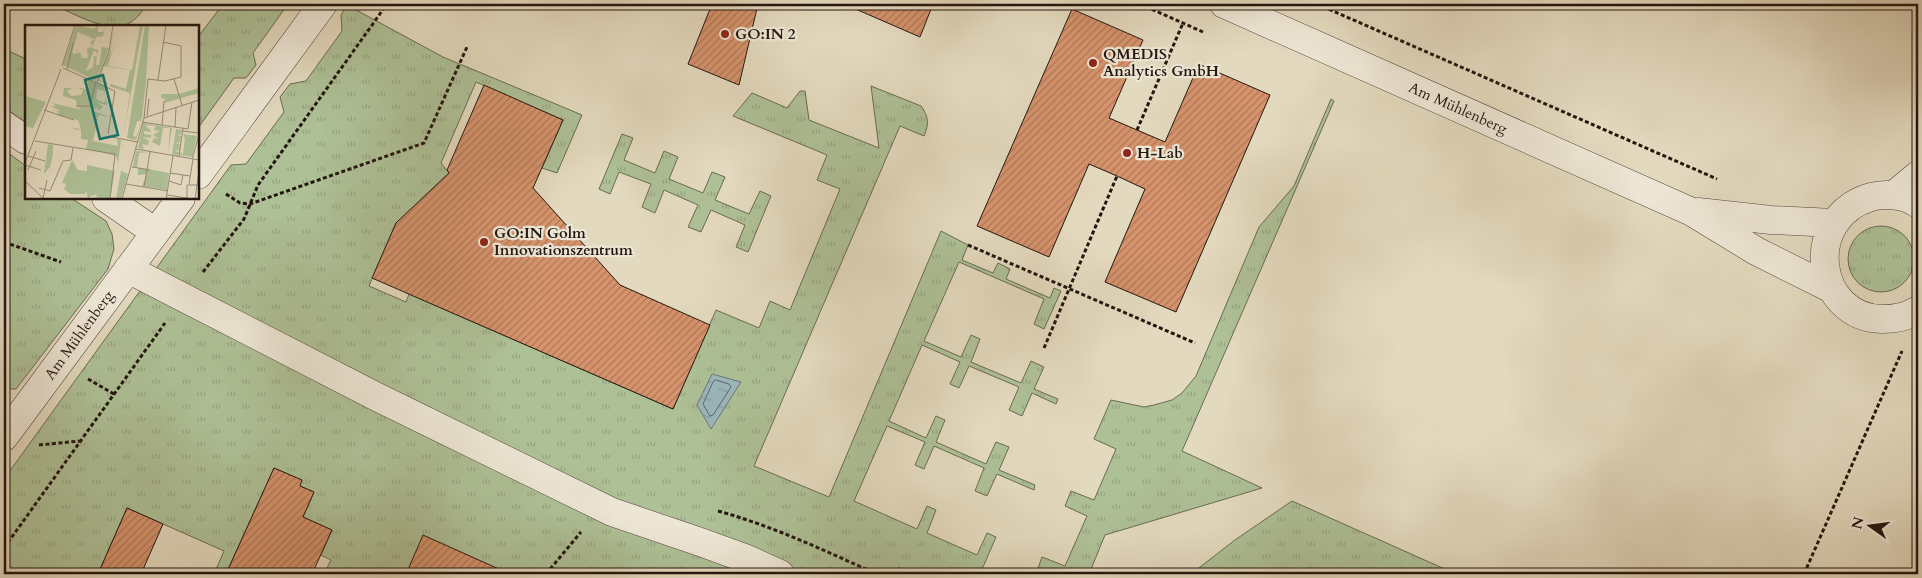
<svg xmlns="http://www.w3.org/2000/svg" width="1922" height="578" viewBox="0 0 1922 578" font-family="Cardo,serif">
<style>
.grass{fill:url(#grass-tufts);stroke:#696b52}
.water{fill:url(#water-ripples);stroke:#6b7777}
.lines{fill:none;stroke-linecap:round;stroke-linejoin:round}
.shore{stroke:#606666;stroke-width:1}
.building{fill:url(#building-hatch);stroke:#24160f}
.minor-casing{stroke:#54473b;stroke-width:29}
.path{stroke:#24160f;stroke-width:3;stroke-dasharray:4 2.5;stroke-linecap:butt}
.minor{stroke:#ede6d5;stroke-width:28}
.poi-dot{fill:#8f2418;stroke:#ede6d5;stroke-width:2}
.labels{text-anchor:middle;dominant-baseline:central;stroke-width:4.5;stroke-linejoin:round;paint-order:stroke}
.poi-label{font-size:15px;font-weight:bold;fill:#24160f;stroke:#ede6d5;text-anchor:start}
.street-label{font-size:15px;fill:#24160f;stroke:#ede6d5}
.inset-road{fill:none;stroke:#978b78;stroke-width:1}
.view{fill:#0f766e;fill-opacity:0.15;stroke:#0f766e;stroke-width:2.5}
.inset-edge{fill:none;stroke:#24160f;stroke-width:2.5}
</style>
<defs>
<pattern id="grass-tufts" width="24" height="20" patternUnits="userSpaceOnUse" patternTransform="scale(1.25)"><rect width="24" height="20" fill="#aec096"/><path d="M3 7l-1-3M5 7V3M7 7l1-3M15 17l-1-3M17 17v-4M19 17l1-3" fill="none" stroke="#96a480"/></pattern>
<pattern id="water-ripples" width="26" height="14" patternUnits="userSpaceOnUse" patternTransform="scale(1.25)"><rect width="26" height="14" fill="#9bb7bd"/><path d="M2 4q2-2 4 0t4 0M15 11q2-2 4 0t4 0" fill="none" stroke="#859da1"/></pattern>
<pattern id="building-hatch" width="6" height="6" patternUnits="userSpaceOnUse" patternTransform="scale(1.25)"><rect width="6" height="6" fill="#d6936c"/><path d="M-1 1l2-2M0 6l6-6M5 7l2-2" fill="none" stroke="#ad7757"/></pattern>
</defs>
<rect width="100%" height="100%" fill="#e3d9be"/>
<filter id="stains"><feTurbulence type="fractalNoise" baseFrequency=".004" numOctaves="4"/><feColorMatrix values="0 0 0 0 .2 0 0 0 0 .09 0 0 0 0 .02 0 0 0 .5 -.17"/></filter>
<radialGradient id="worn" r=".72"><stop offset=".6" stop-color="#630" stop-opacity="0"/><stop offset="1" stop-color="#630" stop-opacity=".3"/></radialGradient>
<path class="grass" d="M52,4H147C143,10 138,18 131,22C110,36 73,13 52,4Z
M223,4H288L253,53L256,65L246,78H234L198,128V37Z
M347,5L443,57L582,115L557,173L542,168L563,120L476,82L441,163L449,173L396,223L369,286L406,302L409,294L673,409L716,310L759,328L770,301L790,310L840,189L817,180L827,155L733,116L752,93L787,108L800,91H805L809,120L879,148L871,86L921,106C929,117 929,124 924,136L900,126L754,466L829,497L941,231L968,245L962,260L993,273L998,263L1010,269L1006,279L1050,298L1054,288L1061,291L1044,329L1034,324L1044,299L959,262L924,341L961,357L971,335L980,339L971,362L1021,383L1031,361L1044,367L1034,389L1058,399L1056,404L1032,393L1022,416L1009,410L1019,387L969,366L959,388L950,384L960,362L922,345L889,421L926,438L936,416L945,420L936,442L986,464L996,442L1009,447L999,470L1035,485L1034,490L997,474L987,496L975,491L984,468L934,446L924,469L915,465L925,442L887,426L854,501L917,529L927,506L936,510L927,533L977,555L987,533L996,537L980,574H909L898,567L905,574H312L314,570L324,574L331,560L321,555L332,530L303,517L314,492L300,486L301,480L274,468L226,574H214L224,551L127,508L98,574H20L4,560V479L231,165L246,164L284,112L280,97L290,84L306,81L342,31L341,15Z
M4,49L26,59V123L4,107Z
M1331,99L1334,101L1182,451L1262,488L1105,535L1089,574H1036L1042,557L1065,566L1087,516L1065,506L1071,491L1094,500L1116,449L1094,439L1111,400L1144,407L1154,405L1172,400L1182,393L1196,376L1259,227L1294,186Z
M622,134L633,138L624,160L655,173L664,151L678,157L669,179L703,193L712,172L725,177L715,200L749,214L760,191L771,196L748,252L736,247L745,225L711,210L701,232L688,227L698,205L664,190L655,213L642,207L651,184L619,172L610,194L599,189Z
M4,150L26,166V198H71L106,221L112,234L114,249L108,269L16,389H4Z
M1848 259a33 33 0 1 1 66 0a33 33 0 1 1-66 0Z
M1292,501L1456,574H1191L1235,540Z"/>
<path class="water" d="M712,374L741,382L711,429L697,405Z"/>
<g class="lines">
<path class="shore" d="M716,380L729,384L731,387L713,415L710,416L703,404L713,382Z"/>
</g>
<path class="building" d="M712,4H758L739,85L688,64Z
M844,4H933L920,37Z
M1072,9L1143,40L1109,118L1165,142L1199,64L1270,95L1176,312L1105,282L1145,189L1117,176L1089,164L1049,257L977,226Z
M484,85L563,120L533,188L620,285L710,325L673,409L372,278L396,223L449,173L447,170Z
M274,468L302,480L300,486L314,492L303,517L332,530L312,574H226Z
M127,508L163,524L141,574H98Z
M423,535L510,574H406Z"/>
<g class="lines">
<g class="minor-casing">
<path id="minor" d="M1224,4L1692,212L1756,251L1832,289
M4,125L26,140
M198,175L323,4
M1894,195L1918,175
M106,198L155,232
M1918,204C1906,195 1885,193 1871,197C1801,218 1815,318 1882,319C1895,319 1907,317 1918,310
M1698,212L1771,220L1834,223
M128,269L375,396L612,512L703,543L747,559L780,574
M4,437L181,198"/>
</g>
<path class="path" d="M1140,4L1203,32
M1317,4L1717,179
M1137,130L1183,23
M226,194L240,203L250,204L424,143L467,47
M4,242L61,262
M968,245L1195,343
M203,272L244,219L258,185L387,4
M1044,348L1117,176
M88,379L114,394
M39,445L80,441
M718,511C773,526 825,551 877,574
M4,548L165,323
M546,574L581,532
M1804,574L1902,351"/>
<use href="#minor" class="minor"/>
</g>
<g class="poi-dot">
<circle cx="725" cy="34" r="5"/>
<circle cx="1093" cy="63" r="5"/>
<circle cx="1127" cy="153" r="5"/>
<circle cx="484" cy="242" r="5"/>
</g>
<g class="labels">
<g class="poi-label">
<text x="735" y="34">GO:IN 2</text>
<text x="1103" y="54">QMEDIS<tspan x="1103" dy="17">Analytics GmbH</tspan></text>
<text x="1137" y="153">H-Lab</text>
<text x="494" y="233">GO:IN Golm<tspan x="494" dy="17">Innovationszentrum</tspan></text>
</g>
<g class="street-label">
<text transform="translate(1458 108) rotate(24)">Am Mühlenberg</text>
<text transform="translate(79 335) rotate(-54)">Am Mühlenberg</text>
</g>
</g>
<g transform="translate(25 25)">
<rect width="174" height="174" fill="#e3d9be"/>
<path d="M51,0L69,4L73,0V7H78L80,3L78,11L71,12L67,23L73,25V29L69,25L61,46L68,42L69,31L72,32L71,40H74L77,22L84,23L71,56L38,40ZM53,7L69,14L65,18L68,21L62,24L63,33H57L55,27L52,29L53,21L51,29L47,28ZM89,0L85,31L90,16L83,41L107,45L115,0H118L98,113L105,68L84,61L86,59L101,64L105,45L78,41L75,55L84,59L73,56L77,41L85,26ZM120,0H124L121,56L117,92L116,96H112L108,111L111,112L117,97L111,115L102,113ZM62,53L81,61L79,69V66L72,64L71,74L79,78L81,74L82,80L70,77L78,81L74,86L72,81L71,86L69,81L68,86L85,92L74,90L73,93L66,88L73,94L68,116L93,121L92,114L96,115L93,138L91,131L61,124L63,115L56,114V105L48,104L49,99V103L56,104L53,95L34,91L32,86L24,85L35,86L26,81H31L27,78L58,85L52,82L51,75L38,71L39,63H47L42,66L46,71L56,70L58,65L52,62L64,65ZM174,63V68L139,78L140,74L136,73L137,69H154ZM0,71L21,77L8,103L0,101ZM118,98L147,103L143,128L145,103H138L135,121L127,117L129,113L134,114L128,110L135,106L129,105L131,101L120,100L127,107L119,106V109L126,110V113L118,112L124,116L123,120L117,119L119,124L113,123ZM23,119L28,120V129L25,142L19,149ZM111,126L123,127L114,128L112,142L144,148L142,165L117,161L122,149L113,150V143L108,142Z" fill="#aec096" fill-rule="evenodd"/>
<path d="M96,146L103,149L96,174H91Z" fill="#aec096"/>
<path d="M151,104L157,105L156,109L152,110L156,111L155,117L151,118L155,119L154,125L150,126L154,127L153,131L147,129ZM158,109L172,111L167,132L155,130L156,127L158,129L160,113ZM47,135L53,145L62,146V140L90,146L85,174H72L71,169L69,170L71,174L68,170L63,173L61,166L60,169H45L39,164L41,159L37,158Z" fill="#aec096"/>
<path class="inset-road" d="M37,41L50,0M38,43L90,66L83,109M42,45L48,18M149,54L157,80M133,55L141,0M72,57L84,26L88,0M51,81H65L71,56M19,85L49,95M122,91L124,74M119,93L123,54L140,56L156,52V21L138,17M117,97L163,104L167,77M137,100L139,76M150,102L151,82M158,106L174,108M86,112L113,117M10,116L90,129L85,174M111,124L174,135M3,131L20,136M154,131L158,103M167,134L174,110M0,138L36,44M0,140L16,145M107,142L125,145M3,145L11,126M145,148L165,151M0,156L19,174M144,156L156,160L158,150M101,159L143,166M164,159L168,134M119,162L125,127M14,163L25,166L38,136L46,135L48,123M142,170L162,173M18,173L22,155M97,174L119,93L174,75M141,174L148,131M162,174V160H173M170,174L174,146"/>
<path class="view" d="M78,50L93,110L75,114L60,55Z"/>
<rect width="174" height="174" class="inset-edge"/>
</g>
<rect width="1922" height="578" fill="none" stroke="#e3d9be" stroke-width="20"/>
<rect x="5" y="5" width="1912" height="568" fill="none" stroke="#24160f" stroke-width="2.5"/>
<rect x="10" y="10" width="1902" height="558" fill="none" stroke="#24160f"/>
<g transform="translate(1870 526) rotate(284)" stroke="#ede6d5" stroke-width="4" paint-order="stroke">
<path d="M0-4L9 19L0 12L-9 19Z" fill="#24160f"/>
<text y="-8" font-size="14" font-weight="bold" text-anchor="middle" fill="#24160f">N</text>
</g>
<rect width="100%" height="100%" filter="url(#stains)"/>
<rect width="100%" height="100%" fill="url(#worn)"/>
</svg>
